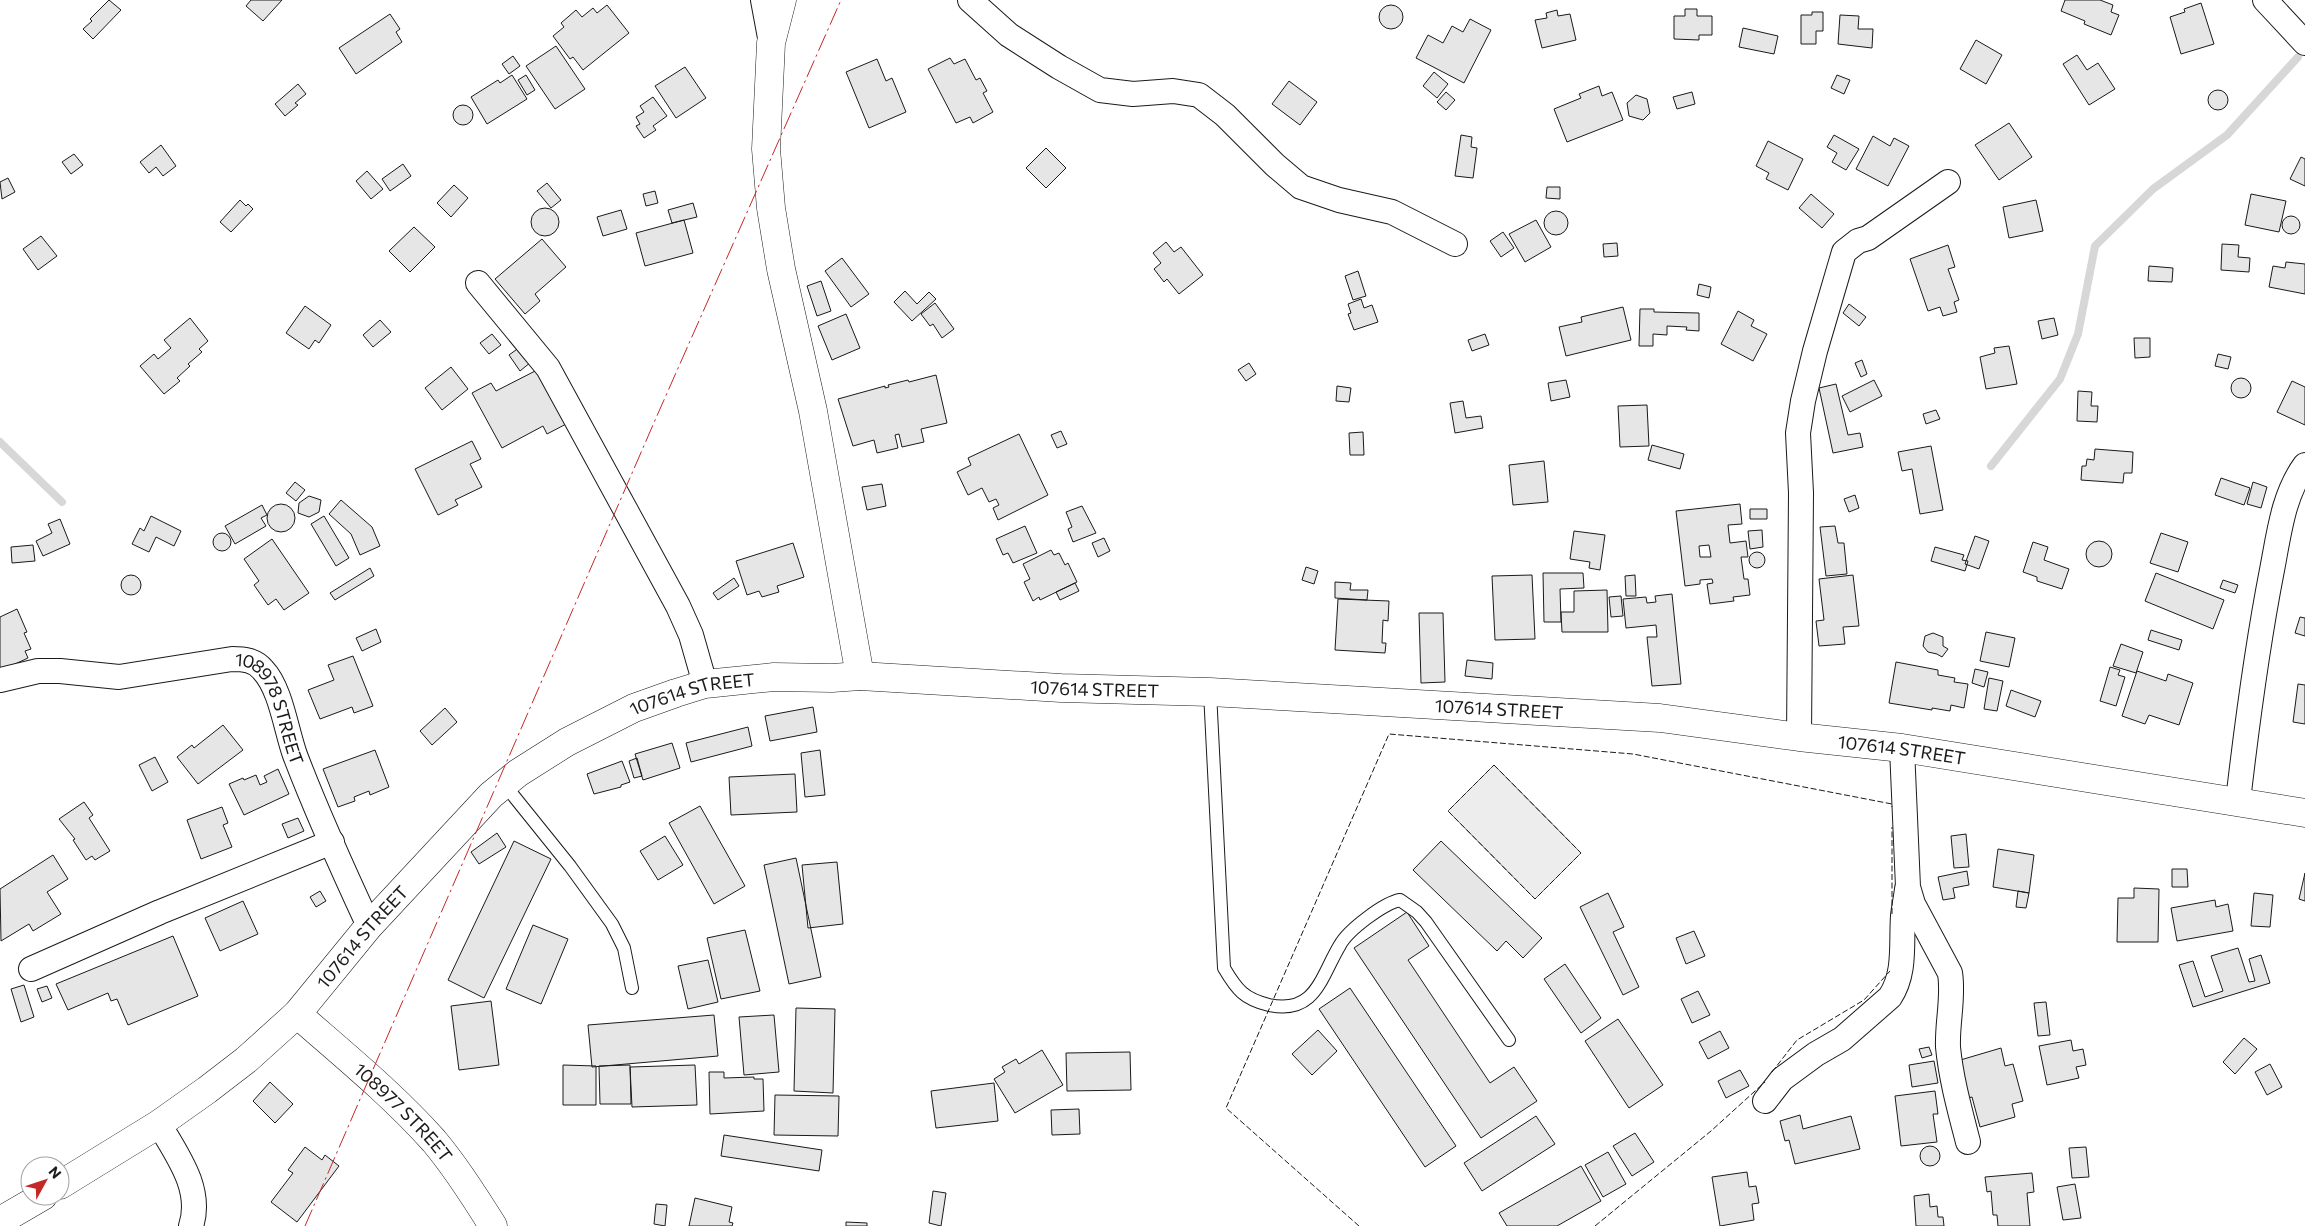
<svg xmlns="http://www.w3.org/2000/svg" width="2305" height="1226" viewBox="0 0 2305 1226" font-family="Commissioner,sans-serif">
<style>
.green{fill:#ededed;stroke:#6a6a6a}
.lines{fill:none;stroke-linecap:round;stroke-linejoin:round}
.stream{stroke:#d7d7d7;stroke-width:8}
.building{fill:#e6e6e6;stroke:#1a1a1a;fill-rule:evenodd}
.service-casing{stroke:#1a1a1a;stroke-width:14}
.minor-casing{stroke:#1a1a1a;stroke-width:26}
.tertiary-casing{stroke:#1a1a1a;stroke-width:29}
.service{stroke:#fff;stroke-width:12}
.minor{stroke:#fff;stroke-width:24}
.tertiary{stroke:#fff;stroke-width:28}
.fence{stroke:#1a1a1a;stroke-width:1;stroke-dasharray:6 2.5;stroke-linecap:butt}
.power{stroke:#c62828;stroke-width:1;stroke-dasharray:18 4 2.5 4;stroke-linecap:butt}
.labels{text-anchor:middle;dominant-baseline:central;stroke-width:4;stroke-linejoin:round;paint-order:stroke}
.street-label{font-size:18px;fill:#1a1a1a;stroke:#fff}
</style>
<rect width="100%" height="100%" fill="#fff"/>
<path class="green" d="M1494,765L1581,853L1535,899L1448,811Z"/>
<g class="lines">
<path class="stream" d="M0,442L62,502
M1991,466L2060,379L2078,334L2095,246L2153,189L2227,135L2298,57"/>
</g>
<path class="building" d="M109,0L121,10L93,39L83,29L92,21L90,19Z
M251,0H282L263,21L246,6Z
M2065,0H2100L2113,5L2111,12L2119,15L2111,35L2084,24L2085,21L2061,11Z
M2201,3L2214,44L2181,54L2170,17L2185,12L2184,9Z
M1379 17a12 12 0 1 1 24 0a12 12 0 1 1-24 0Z
M607,5L629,33L583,70L573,57L570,59L553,36L564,27L561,23L576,10L582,17L593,8L597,13Z
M1685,9H1697V16H1712V35H1699V40L1674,39V16H1685Z
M1557,10L1558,16L1570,14L1576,40L1542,48L1535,20L1547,18L1546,13Z
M1812,12H1823V31H1816V44H1801V15H1812Z
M390,14L400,29L396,32L402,42L356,74L339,48Z
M1840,15L1859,16L1858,29H1873L1872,48L1838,44Z
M1470,19L1491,30L1464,83L1416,58L1428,35L1443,43L1452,26L1463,32Z
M1743,28L1778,36L1774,54L1739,47Z
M1976,40L2002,55L1986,84L1960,69Z
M556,46L585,89L555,109L526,66Z
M2077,55L2087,70L2098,63L2115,89L2089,105L2063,64Z
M513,56L520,66L509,74L502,64Z
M950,58L954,64L965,59L976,80L980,78L987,91L983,93L993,112L973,123L970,117L956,123L928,69Z
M877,59L886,81L892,78L906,112L869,128L846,72Z
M685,67L706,98L676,118L655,86Z
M1434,72L1448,84L1437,98L1423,86Z
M512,75L527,99L487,124L471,97L498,80L500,83Z
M526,75L535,90L527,95L518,80Z
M1837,75L1850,80L1844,94L1831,88Z
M1289,81L1317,102L1300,125L1272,104Z
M298,84L306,94L295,103L298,105L285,116L275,104Z
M1599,86L1602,96L1612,92L1623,120L1567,142L1554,109L1581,98L1579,94Z
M2208 100a10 10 0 1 1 20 0a10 10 0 1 1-20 0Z
M1446,92L1455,100L1446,110L1437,102Z
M1692,92L1695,104L1677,109L1673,97Z
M1636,95L1647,99L1650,113L1643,120L1629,116L1627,103Z
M653,97L667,116L653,126L656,130L644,138L636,126L640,124L636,117L644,112L640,106Z
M453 115a10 10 0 1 1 20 0a10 10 0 1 1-20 0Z
M2009,123L2032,157L1999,180L1975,145Z
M1461,135L1472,137L1471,147L1477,148L1473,178L1455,176Z
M1834,135L1859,149L1846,170L1832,162L1837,153L1827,147Z
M1873,136L1890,146L1894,138L1909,146L1888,186L1856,169Z
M1768,141L1803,159L1788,190L1766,179L1769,173L1756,166Z
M161,145L176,166L163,176L156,167L149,173L140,162Z
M1046,148L1066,168L1046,188L1026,168Z
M74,154L83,165L71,174L62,162Z
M2301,157L2305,159V186L2290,179Z
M403,164L411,176L390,191L382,179Z
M367,171L383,189L371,199L356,181Z
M8,178L15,192L2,199L0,182Z
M547,183L561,200L551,208L537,191Z
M454,185L468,198L451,217L437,203Z
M1547,187H1560V199L1546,198Z
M655,191L658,203L646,206L643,194Z
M1811,194L1834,214L1822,228L1799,208Z
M2251,194L2286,201L2279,232L2245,225Z
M240,200L246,206L248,204L253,209L231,232L220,222Z
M2036,200L2043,231L2009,238L2003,207Z
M693,203L697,217L672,223L668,210Z
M531 222a14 14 0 1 1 28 0a14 14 0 1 1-28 0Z
M621,210L627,229L603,236L597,217Z
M1544 223a12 12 0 1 1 24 0a12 12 0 1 1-24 0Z
M2282 225a9 9 0 1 1 18 0a9 9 0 1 1-18 0Z
M684,220L693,253L645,266L636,233Z
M1536,220L1551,247L1525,262L1509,234Z
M414,227L435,247L410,272L389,251Z
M1503,232L1514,248L1501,257L1490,241Z
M41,236L57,256L38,270L23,249Z
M542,239L566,267L535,294L540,301L525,314L495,279Z
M1166,242L1174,252L1181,247L1203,275L1179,294L1167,279L1164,282L1154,269L1161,263L1153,253Z
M1617,243L1618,256L1604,257L1603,244Z
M2222,244L2239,245L2238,257L2250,258L2249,272L2221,270Z
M1948,245L1955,267L1948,269L1959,300L1954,302L1957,312L1943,316L1940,307L1928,311L1910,259Z
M842,258L869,294L851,307L825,271Z
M2286,262L2305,264V294L2269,287L2273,266L2285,268Z
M2149,266L2173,268L2172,282L2148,281Z
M1358,271L1366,296L1353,300L1345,276Z
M821,281L831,311L817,316L807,286Z
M1699,284L1711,287L1709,298L1697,295Z
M905,291L917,304L929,292L936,299L912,321L894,302Z
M1361,299L1364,308L1372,305L1378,322L1354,330L1348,314L1351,313L1348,304Z
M935,303L954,329L942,338L933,324L930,326L921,314Z
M1849,304L1866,317L1859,326L1843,313Z
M305,306L331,325L319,343L315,340L309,349L286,333Z
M1623,307L1631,340L1566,356L1559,327L1582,322L1581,317Z
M1640,309H1654V312L1699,313V331L1686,330L1687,327L1667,326V335L1653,334V346H1639Z
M1738,311L1754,320L1751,326L1767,334L1753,361L1721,344Z
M846,314L860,348L832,360L818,326Z
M190,318L208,341L199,349L202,352L188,364L190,366L177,378L180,381L164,394L140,366L154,354L158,359L171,348L164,340Z
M2054,318L2058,335L2042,339L2038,321Z
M380,320L391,332L373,347L363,335Z
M492,334L501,345L489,354L480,343Z
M1485,334L1489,345L1472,351L1468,340Z
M2134,338H2150V357L2135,358Z
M2009,346L2017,384L1986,389L1980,357L1995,353L1994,348Z
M520,347L531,362L520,371L509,355Z
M2218,354L2231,357L2228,369L2215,366Z
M1862,360L1867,374L1861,377L1855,363Z
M1249,363L1256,374L1246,381L1238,370Z
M451,367L468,389L442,410L425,388Z
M541,368L570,422L547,434L543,426L502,448L472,393L491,383L496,391Z
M936,375L947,423L921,429L924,442L902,447L899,434L895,435L898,448L877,453L874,440L853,446L838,399L885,386V388L889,387L888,385L908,380L909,382Z
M2231 388a10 10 0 1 1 20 0a10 10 0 1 1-20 0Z
M1566,380L1570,397L1551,401L1548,383Z
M1874,380L1882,396L1850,412L1842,396Z
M2292,381L2305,387V425L2277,412Z
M1836,384L1848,435L1860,433L1863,447L1833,453L1819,388Z
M1337,386L1351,388L1349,402L1336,401Z
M2078,391L2092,392L2091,406H2098L2097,422L2077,421Z
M1463,401L1466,418L1481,416L1483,428L1455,433L1450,403Z
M1647,405L1649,446L1620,447L1618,406Z
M1936,410L1940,419L1926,424L1923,414Z
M1061,431L1067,444L1057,448L1051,435Z
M1363,432L1364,455H1350L1349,433Z
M1019,434L1048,495L998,520L993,508L999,505L996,499L989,502L982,488L968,495L957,472L971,465L968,458Z
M472,441L481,459L470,464L482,487L455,500L458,505L438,515L415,469Z
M1652,445L1684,454L1680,469L1648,460Z
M1931,446L1943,510L1920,514L1912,469L1902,471L1898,452Z
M2095,449L2133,452L2132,473H2124L2123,483L2081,480L2082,466H2086L2087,459L2094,460Z
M1544,461L1548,502L1513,505L1509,465Z
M2221,478L2250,488L2244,505L2215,495Z
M295,482L305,490L296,501L286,493Z
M2253,482L2267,487L2261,508L2247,504Z
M882,484L886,506L867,510L862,487Z
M1855,495L1859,508L1849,512L1844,499Z
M309,496L321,500L319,512L309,517L298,513L299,503Z
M341,500L372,527L380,546L360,555L351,534L329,514Z
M1740,504L1742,524L1728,525L1730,543L1746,541L1748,557H1741L1744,579H1748L1750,595L1733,597L1734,601L1710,604L1707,584L1713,583L1712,579L1700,580V584L1685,586L1676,511ZM1709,545L1711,557H1700L1699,546Z
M267 518a14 14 0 1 1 28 0a14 14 0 1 1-28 0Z
M262,505L267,515L261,518L266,526L235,544L225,526Z
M1082,506L1096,533L1073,542L1068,529L1072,527L1066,512Z
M1750,509H1767V519H1750Z
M151,516L181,531L174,546L156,537L149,552L132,544L140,528L144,531Z
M324,516L349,558L336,566L311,524Z
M60,519L70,544L43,556L36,541L52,533L48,524Z
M1025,526L1037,553L1013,563L1008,553L1003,555L996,539Z
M1835,526L1838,543H1844L1847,574L1826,576L1820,527Z
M1762,530L1763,547L1750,549L1748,531Z
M1574,531L1605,535L1600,570L1589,568L1590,562L1570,559Z
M213 542a9 9 0 1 1 18 0a9 9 0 1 1-18 0Z
M2161,533L2188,542L2178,572L2150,563Z
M1975,536L1989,541L1979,569L1965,564Z
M1104,538L1110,551L1098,557L1092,543Z
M272,539L309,593L284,610L276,599L268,605L254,585L259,581L244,559Z
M2086 554a13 13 0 1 1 26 0a13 13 0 1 1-26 0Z
M2033,542L2048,547L2044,560L2069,569L2062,589L2037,581V577L2023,572Z
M793,543L804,577L777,586L779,592L762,597L759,591L747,595L736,561Z
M33,545L35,561L12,563L11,547Z
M1935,547L1964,555L1962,560L1968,561L1965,571L1931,561Z
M1051,550L1054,555L1059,553L1065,565L1068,563L1077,582L1040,600L1039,597L1033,601L1024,582L1030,579L1023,564Z
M1749 560a8 8 0 1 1 16 0a8 8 0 1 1-16 0Z
M1306,567L1318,571L1314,584L1302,580Z
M370,568L374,576L335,600L330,593Z
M1543,573H1583L1584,588L1560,589L1561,622H1544Z
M2156,573L2224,600L2213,629L2145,601Z
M1532,575L1535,639L1495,640L1492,576Z
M1635,575L1636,596H1626L1625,576Z
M1853,575L1859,626L1843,627L1845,644L1819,646L1816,621L1824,620L1819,579Z
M121 585a10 10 0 1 1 20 0a10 10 0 1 1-20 0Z
M734,578L739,586L718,600L713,593Z
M2223,580L2238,585L2235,593L2220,588Z
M1335,582L1351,583L1350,590H1368L1367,600L1335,598Z
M1075,583L1079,591L1060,600L1056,592Z
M1607,590L1608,632H1562L1561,612H1574V591Z
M1672,594L1681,684L1652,686L1647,637H1657L1656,625L1626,628L1623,599L1646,597L1647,603L1656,602L1655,596Z
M1621,596L1623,616L1611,617L1609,597Z
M1338,599L1389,601L1388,621L1383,620L1382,643H1386L1385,653L1335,650Z
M17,609L27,632L24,633L31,649L25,651L28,658L0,671V617Z
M1419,613H1443L1445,682L1421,683Z
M2300,617L2305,618V636L2295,633Z
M376,629L381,642L362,651L356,638Z
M2151,630L2182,640L2179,650L2148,640Z
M1986,632L2015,638L2009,667L1980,661Z
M1933,633L1943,637V646L1948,649L1942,657L1937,654L1928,652L1923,646L1925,636Z
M2121,644L2143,652L2136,673L2113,666Z
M353,656L373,706L354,713L352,707L320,719L308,690L334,680L328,665Z
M1467,660L1493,663L1492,679L1465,676Z
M1896,662L1938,670V675L1955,678L1954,682L1968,684L1964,708L1951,705L1950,711L1932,708V710L1889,703Z
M2110,667L2120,670L2118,675L2125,677L2116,706L2100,701Z
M1975,669L1988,672L1984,687L1972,683Z
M2137,671L2166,681L2168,674L2193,683L2179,725L2149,715L2145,724L2122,716Z
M1989,678L2003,681L1997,711L1984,709Z
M2298,684L2305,685V724L2293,722Z
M2011,690L2041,701L2035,717L2006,706Z
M813,707L817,732L770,741L765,716Z
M445,708L457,722L432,745L420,731Z
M223,725L243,750L198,784L177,757L192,745L194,748Z
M748,727L752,746L691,762L686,743Z
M672,743L680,768L643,780L635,754Z
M375,750L389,787L370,795L369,791L354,797L355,801L338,807L323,769Z
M820,750L825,795L805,797L801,753Z
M155,757L168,782L152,791L139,765Z
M637,758L642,776L634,778L629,761Z
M622,761L630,782L621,785V787L594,794L587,774Z
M278,769L289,794L244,815L229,784L243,778L244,780L256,775L260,785L267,782L264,776Z
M795,774L797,812L731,815L729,777Z
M84,802L93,815L89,818L110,851L95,860L92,856L86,860L73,840L75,839L59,819Z
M700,806L745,886L714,904L669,823Z
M222,807L228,823L223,825L232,847L201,859L187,820Z
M298,818L304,831L288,838L282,824Z
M497,833L506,847L479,864L471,852Z
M1966,834L1969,867L1954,868L1951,836Z
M665,836L683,865L658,880L640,851Z
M514,841L551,859L484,998L448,980Z
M1441,841L1542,938L1523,958L1506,941L1497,951L1413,870Z
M1998,849L2034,855L2029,893L1993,887Z
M53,855L68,879L47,892L61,914L33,931L29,924L1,941L0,889Z
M796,858L821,977L789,984L764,865Z
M837,862L843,924L808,928L802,865Z
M2172,869H2187L2188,887H2172Z
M1967,871L1969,885L1953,888L1955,898L1943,900L1938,877Z
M2305,873V901L2299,899Z
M2134,888L2159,889L2158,942H2117L2118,898H2134Z
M320,891L326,901L316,907L310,897Z
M2018,891L2029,893L2026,908L2016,907Z
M1608,893L1624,927L1613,932L1639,987L1623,995L1580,907Z
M2254,893L2273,895L2270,927L2251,926Z
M2215,900L2216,907L2228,904L2233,931L2177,941L2171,908Z
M243,901L258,934L220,951L205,918Z
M1407,912L1429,946L1408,960L1490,1083L1514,1067L1537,1101L1481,1138L1354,948Z
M533,925L568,939L541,1004L506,989Z
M745,930L760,991L721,999L707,938Z
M1694,931L1705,956L1686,964L1676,938Z
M173,936L198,996L128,1025L117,999L111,1001L108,993L68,1010L56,984Z
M2238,948L2249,982L2255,981L2249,959L2261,955L2270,983L2193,1007L2179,965L2193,961L2205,997L2223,991L2211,956Z
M708,960L718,1002L688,1009L678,966Z
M1565,964L1601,1018L1581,1033L1544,979Z
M24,985L34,1017L21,1022L11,989Z
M47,986L52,998L42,1002L37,989Z
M1350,988L1456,1146L1425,1167L1319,1009Z
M1698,991L1710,1015L1692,1023L1681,999Z
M491,1001L499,1065L459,1070L451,1006Z
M2046,1002L2050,1035L2038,1036L2034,1003Z
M796,1008L835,1009L833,1093L794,1091Z
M714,1015L718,1056L592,1067L588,1025Z
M774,1015L779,1072L744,1075L739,1017Z
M1618,1019L1663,1085L1629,1108L1585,1041Z
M1318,1030L1337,1051L1312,1075L1292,1054Z
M1720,1031L1729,1048L1708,1059L1699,1042Z
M2244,1038L2257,1049L2235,1074L2223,1062Z
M2071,1040L2073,1051L2083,1049L2086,1065L2076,1067L2079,1078L2047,1085L2039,1046Z
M1929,1047L1932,1055L1922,1058L1919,1049Z
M2001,1048L2005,1066L2013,1064L2023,1101L2012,1104L2015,1117L1980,1127L1972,1097L1968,1098L1957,1061Z
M1042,1050L1063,1085L1015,1113L994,1079L1005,1072L1002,1067L1016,1059L1019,1064Z
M1130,1052L1131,1090L1067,1091L1066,1053Z
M1934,1061L1938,1083L1912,1087L1909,1065Z
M2270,1064L2282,1087L2267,1095L2255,1072Z
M563,1065L596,1066V1105H563Z
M630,1065L631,1104H600L599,1066Z
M695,1065L697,1105L632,1107L630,1067Z
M1740,1070L1749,1086L1726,1098L1718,1081Z
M709,1072H724V1078L754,1077V1079H763L764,1111L710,1114Z
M270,1082L293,1104L275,1123L253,1101Z
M994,1083L998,1121L936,1128L931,1091Z
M1935,1091L1938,1114H1933L1937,1142L1901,1146L1895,1096Z
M775,1095L839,1096L838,1136L774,1135Z
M1079,1109L1080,1134L1052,1135L1051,1110Z
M1800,1115L1803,1129L1851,1116L1860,1149L1795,1164L1789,1140L1785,1141L1780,1121Z
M1536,1116L1555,1144L1482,1191L1464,1163Z
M1635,1133L1654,1162L1632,1176L1613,1146Z
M724,1135L822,1150L819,1171L721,1156Z
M1920 1156a10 10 0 1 1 20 0a10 10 0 1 1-20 0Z
M305,1147L322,1160L325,1155L339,1166L297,1222L271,1202L293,1173L288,1170Z
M2086,1147L2089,1177L2072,1178L2069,1148Z
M1608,1152L1626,1184L1603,1197L1585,1165Z
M1581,1166L1601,1201L1557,1226H1507L1499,1213Z
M1747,1172L1749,1187L1756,1186L1759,1203L1752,1204L1754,1220L1720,1226L1712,1177Z
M2032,1173L2034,1192L2027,1193L2030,1226H1998L1997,1215H1993L1991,1191L1987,1192L1985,1177Z
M2075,1184L2081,1218L2063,1220L2057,1187Z
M933,1191L946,1193L941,1226L929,1223Z
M1929,1194L1930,1207L1937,1206L1938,1217H1943L1944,1226H1916L1914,1196Z
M695,1198L732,1207L729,1222L733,1223L732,1226H689Z
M656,1204L667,1205L665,1226L654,1224Z
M846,1222L867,1223V1226H846Z"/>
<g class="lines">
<g class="service-casing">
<path id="service" d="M1210,692L1224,968C1237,990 1244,999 1269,1005C1316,1015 1321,976 1340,945C1348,930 1384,903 1400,900L1417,912L1426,922L1509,1040
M504,784L570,866L612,924L624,948L632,988"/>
</g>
<g class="minor-casing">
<g id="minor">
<path d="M763,0L771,43"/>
<path d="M970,0L1009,35L1059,67L1100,90L1133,94L1173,91L1199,95L1225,115L1275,165L1301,187L1339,200L1392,212L1455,244"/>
<path d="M2265,0L2305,43"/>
<path d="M478,283L548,368L678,606L691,635L705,684"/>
<path id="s1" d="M0,680L38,671H60L119,677L232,659C244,659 255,660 263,670C281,689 286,730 295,755C317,813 343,870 369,926"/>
<path d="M1799,737L1801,493L1798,433L1803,401L1815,351L1844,252L1858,241L1868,238L1948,182"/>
<path d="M1902,748L1908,887L1913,904L1950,973C1954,997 1947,1022 1948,1047C1951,1079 1960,1111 1968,1142"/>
<path d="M2238,801C2247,723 2257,647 2272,570C2279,534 2283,495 2305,465"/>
<path d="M31,969L160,912L332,842"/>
<path d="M1765,1101L1782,1079L1816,1054L1842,1039L1890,997C1906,973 1901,944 1903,916C1904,907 1906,898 1907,889"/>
<path d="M159,1124C177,1155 203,1189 191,1226"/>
</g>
</g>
<g class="tertiary-casing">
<g id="tertiary">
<path d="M782,0L771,43L766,149L771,208L781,269L813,411L860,676"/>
<path id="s2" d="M297,1014C344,1055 393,1095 434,1141C456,1167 475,1197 493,1226"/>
<path id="s3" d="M60,1185L159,1124L207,1090L246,1060L297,1014L369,926L491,795L518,773L567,742L634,708L676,693L705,684L774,677L832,678L860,676L1061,688L1210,692L1660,718L1799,737L1902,748L2305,813"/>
<path d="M0,1221L43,1196"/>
</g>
</g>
<use href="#service" class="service"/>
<use href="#minor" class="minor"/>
<use href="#tertiary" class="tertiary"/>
<path class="fence" d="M1494,765L1581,853L1535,899L1448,811Z
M1892,914V827
M1772,1072L1797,1040L1864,1000L1890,971
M1359,1226L1226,1108L1389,734L1633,754L1892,804V807
M1595,1226L1711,1131L1765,1082"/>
<path class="power" d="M305,1226L656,418L841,0"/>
</g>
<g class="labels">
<g class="street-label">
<text stroke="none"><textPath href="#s3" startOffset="1219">107614 STREET</textPath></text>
<text stroke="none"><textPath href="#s3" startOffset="814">107614 STREET</textPath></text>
<text stroke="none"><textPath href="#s3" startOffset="1624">107614 STREET</textPath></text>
<text stroke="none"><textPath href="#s1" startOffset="304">108978 STREET</textPath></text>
<text stroke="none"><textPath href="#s3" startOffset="2029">107614 STREET</textPath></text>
<text stroke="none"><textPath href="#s3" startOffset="394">107614 STREET</textPath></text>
<text stroke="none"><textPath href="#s2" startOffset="145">108977 STREET</textPath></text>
</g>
</g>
<g transform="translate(45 1181) rotate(50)"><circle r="24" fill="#ffffff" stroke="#a3a3a3"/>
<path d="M0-4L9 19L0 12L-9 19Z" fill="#c62828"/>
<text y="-8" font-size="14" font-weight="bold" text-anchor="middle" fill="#1a1a1a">N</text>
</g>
</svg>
